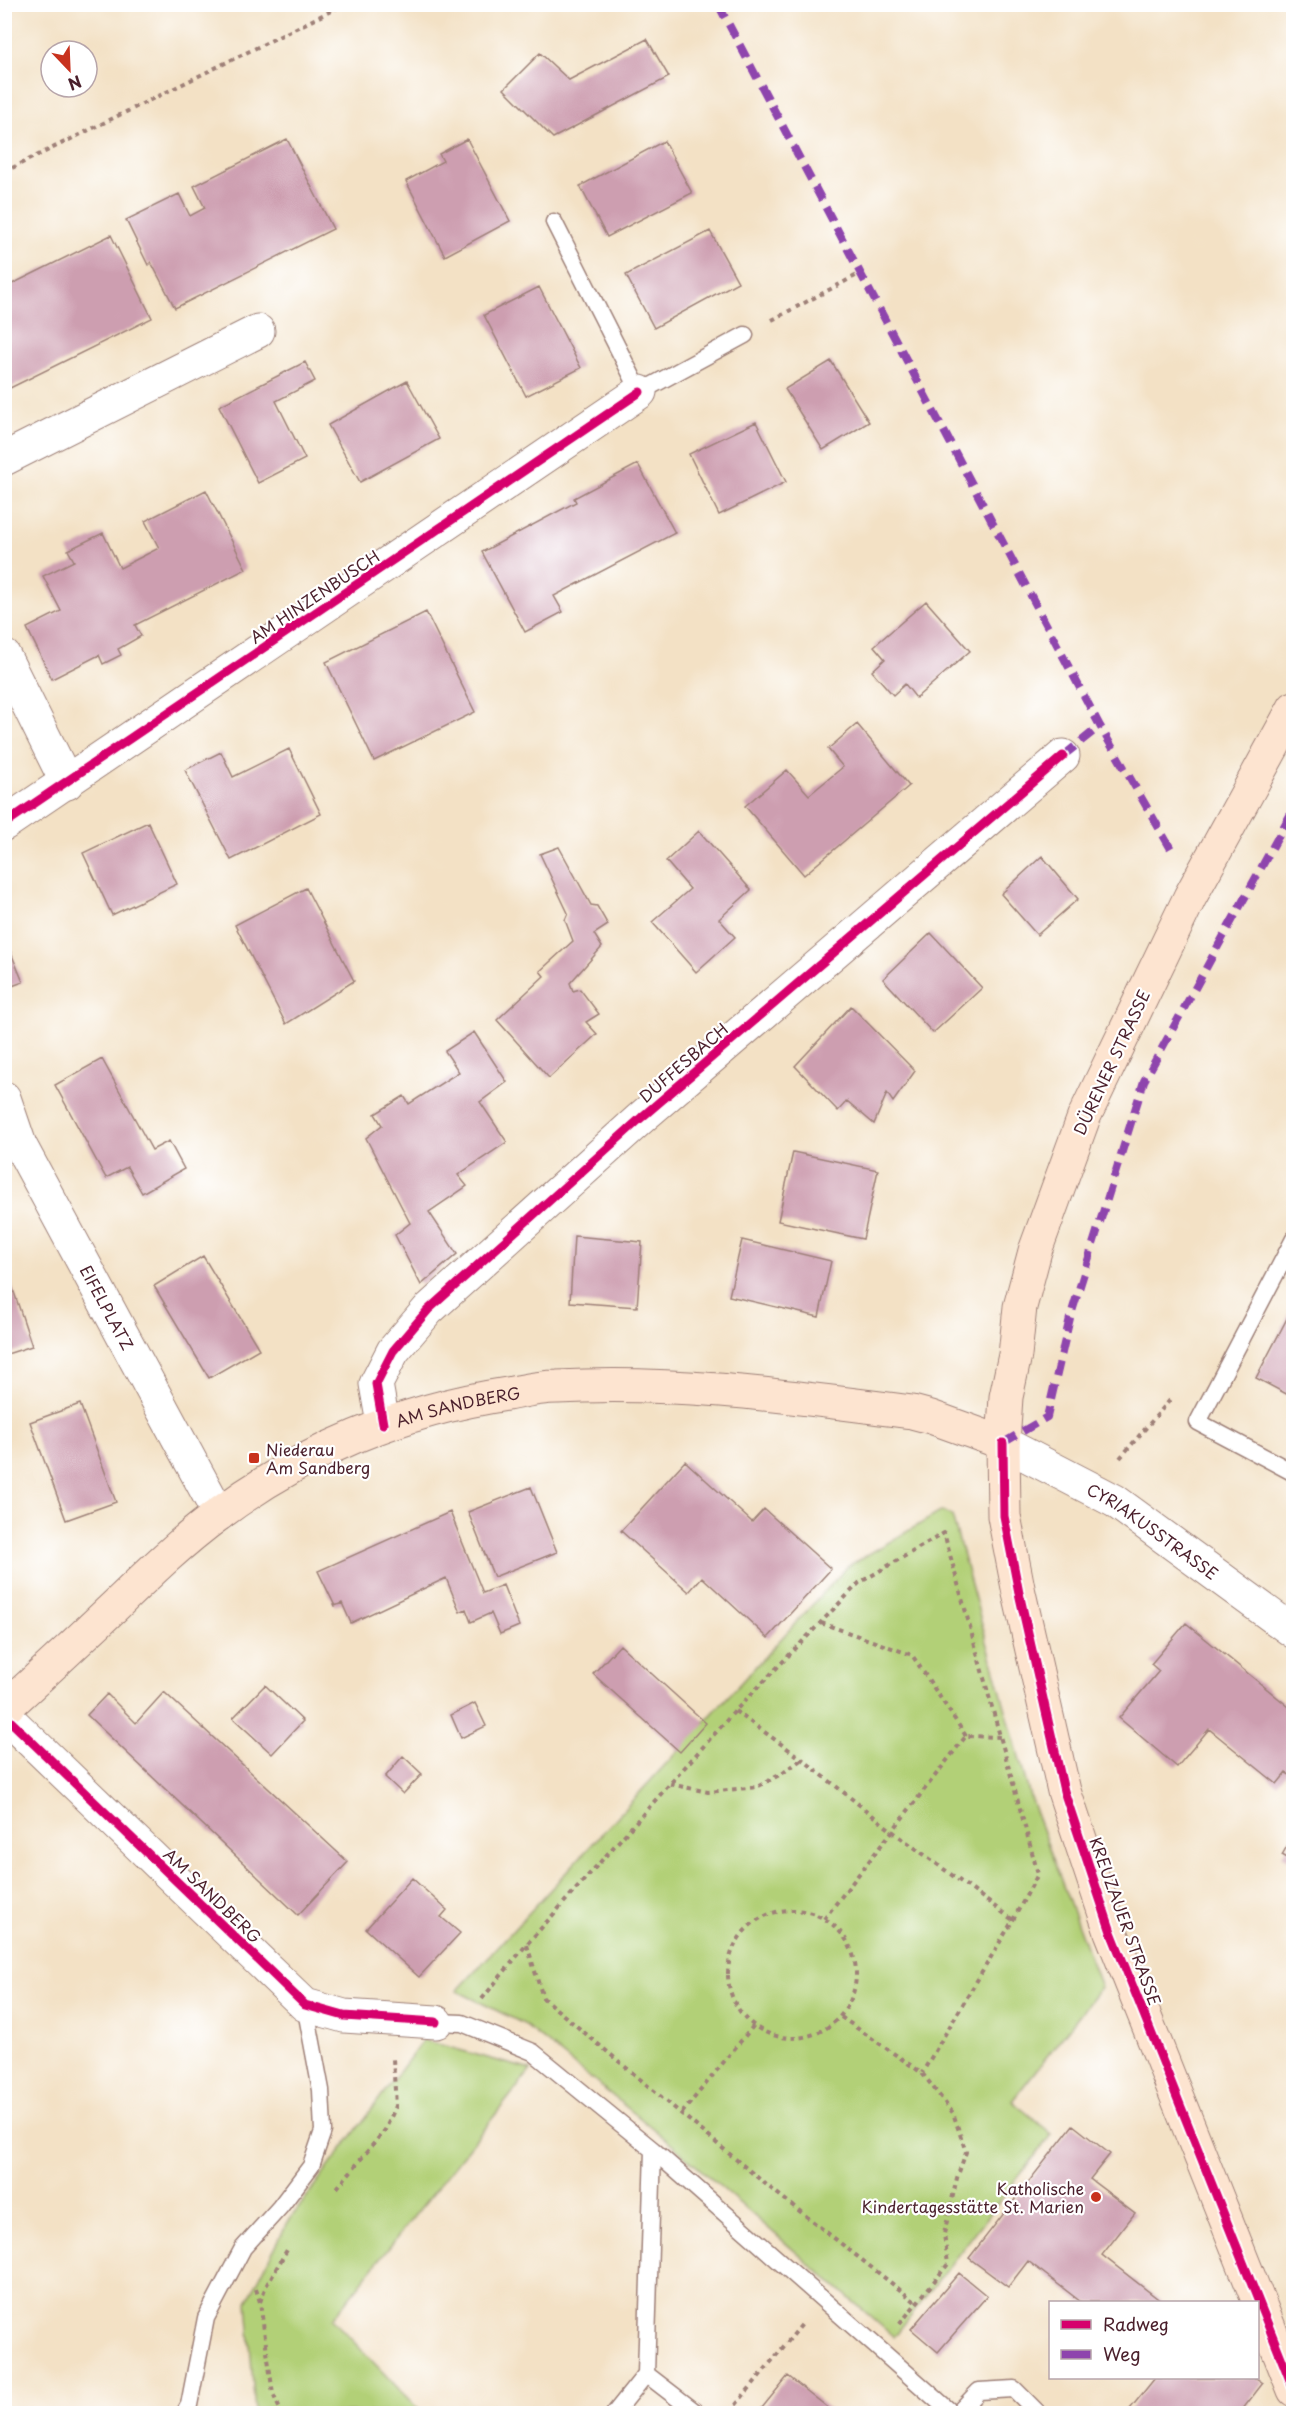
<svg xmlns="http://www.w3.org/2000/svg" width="1298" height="2418" viewBox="0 0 1298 2418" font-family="'Playpen Sans',sans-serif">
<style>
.green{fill:#b2d077;stroke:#7e7851;stroke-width:1.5}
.building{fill:#cd9eb0}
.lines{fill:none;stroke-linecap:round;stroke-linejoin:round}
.service-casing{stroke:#9e8078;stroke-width:19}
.minor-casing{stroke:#9e8078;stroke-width:35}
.secondary-casing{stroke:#9e8078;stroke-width:35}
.path{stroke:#9e8078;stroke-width:4;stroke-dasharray:4.5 4.5;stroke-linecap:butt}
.service{stroke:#fff;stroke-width:16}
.minor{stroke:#fff;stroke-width:33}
.secondary{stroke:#fde4d0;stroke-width:33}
.quiet{stroke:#8e44ad;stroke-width:8;stroke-dasharray:15 8;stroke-linecap:butt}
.cycleway-casing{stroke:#fff;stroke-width:13}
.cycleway{stroke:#d6006c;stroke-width:9}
.poi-dot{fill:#c8321e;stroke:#fff;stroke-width:2}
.labels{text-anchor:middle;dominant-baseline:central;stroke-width:4.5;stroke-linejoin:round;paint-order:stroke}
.street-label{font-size:16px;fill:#4a1f2b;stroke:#fff}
.poi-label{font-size:16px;fill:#4a1f2b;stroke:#fff;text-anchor:start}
</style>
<rect width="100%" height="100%" fill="#fff"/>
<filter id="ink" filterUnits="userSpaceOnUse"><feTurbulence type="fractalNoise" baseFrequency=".0167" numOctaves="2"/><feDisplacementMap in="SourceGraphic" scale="12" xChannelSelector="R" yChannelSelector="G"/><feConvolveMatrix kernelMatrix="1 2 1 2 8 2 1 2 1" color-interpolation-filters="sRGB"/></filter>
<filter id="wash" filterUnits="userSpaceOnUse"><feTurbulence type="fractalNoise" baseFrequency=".008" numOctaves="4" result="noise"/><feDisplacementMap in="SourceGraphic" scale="24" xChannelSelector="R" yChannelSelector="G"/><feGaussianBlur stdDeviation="1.35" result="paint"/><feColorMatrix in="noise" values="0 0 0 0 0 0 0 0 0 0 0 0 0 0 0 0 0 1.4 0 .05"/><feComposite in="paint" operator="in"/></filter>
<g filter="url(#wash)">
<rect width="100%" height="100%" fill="#f3e1c5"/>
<path class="green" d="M942,1511L952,1516L1031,1800L1101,1987L1012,2101L1052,2134L894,2337L656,2131L522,2023L457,1991L848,1566Z
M423,2040L531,2070L332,2319L422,2413H255L247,2302L288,2222Z"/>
<g id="blocks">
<path class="building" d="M647,39L669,77L553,138L504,89L540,53L569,80Z
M287,139L333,229L175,308L151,262L148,265L126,220L179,194L190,216L205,208L194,186Z
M467,139L510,221L445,256L406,181L443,161L439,154Z
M664,141L692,193L607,237L580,186Z
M710,231L738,282L654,328L626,275Z
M111,235L152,318L4,391V288Z
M539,287L581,368L526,396L484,315Z
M831,361L869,422L823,450L785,389Z
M305,362L315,381L276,401L305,459L258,483L219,406Z
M407,381L439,439L360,482L328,425Z
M756,422L786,482L719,515L689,454Z
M638,464L675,533L554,596L563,612L525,632L482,552L576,502L574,498Z
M206,490L246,569L135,625L141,636L118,649L121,655L103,664L99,655L52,679L27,628L61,611L43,576L74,561L68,550L103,533L120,568L159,548L145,521Z
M926,601L970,651L916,698L905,684L893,695L872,671L885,659L874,646Z
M426,612L475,712L374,761L326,662Z
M857,724L909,786L804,875L745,806L787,770L809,795L843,767L828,749Z
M289,749L321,814L231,860L185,770L221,752L233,777Z
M148,822L177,884L112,915L83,853Z
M699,831L751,890L719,919L735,937L696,972L652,922L690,889L666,861Z
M559,847L591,905L597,906L608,925L594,934L602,947L570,983L573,991L580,989L599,1014L586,1022L597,1034L549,1078L497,1020L544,976L540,971L573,941L565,920L568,913L540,854Z
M1042,856L1078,899L1037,935L1001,894Z
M306,888L354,981L286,1024L235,925Z
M931,933L982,988L933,1033L883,979Z
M4,936L23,982L4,989Z
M851,1006L915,1071L893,1102L887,1093L874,1124L847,1101L838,1111L795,1066Z
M474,1032L507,1082L480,1102L507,1142L458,1175L467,1186L429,1212L457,1254L421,1285L395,1235L410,1223L366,1138L382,1125L375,1114L404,1096L409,1104L459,1072L445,1051Z
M102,1059L152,1150L169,1141L184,1169L142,1193L127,1167L106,1178L55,1085Z
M793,1152L878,1170L863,1239L778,1221Z
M574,1236L642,1242L637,1307L570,1302Z
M742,1240L831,1261L819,1317L729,1296Z
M203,1256L259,1349L209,1378L154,1286Z
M4,1262L32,1346L4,1355Z
M1294,1305V1398L1256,1378Z
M80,1404L116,1502L66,1520L30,1422Z
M685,1461L752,1522L764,1509L831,1569L768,1638L702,1577L689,1592L621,1531Z
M531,1487L557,1552L494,1577L468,1512Z
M450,1512L483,1593L503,1585L519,1626L500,1634L491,1613L471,1622L466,1609L460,1612L446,1578L351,1623L342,1603L335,1606L318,1571Z
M1186,1623L1294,1711V1777L1286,1773L1277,1784L1209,1729L1177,1767L1119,1718L1159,1671L1151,1664Z
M620,1645L706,1723L680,1752L593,1674Z
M265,1685L303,1721L272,1754L233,1718Z
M164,1692L348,1862L298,1915L87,1715L107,1694L136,1723Z
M475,1703L486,1726L461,1738L451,1715Z
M403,1756L422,1774L403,1794L385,1777Z
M1294,1834V1862L1282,1855Z
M412,1878L447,1910L441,1917L460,1933L419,1977L366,1929Z
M1073,2125L1110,2154L1090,2179L1135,2213L1102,2255L1162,2302H1081L1028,2261L1008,2287L969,2258Z
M959,2273L987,2296L938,2352L911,2329Z
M788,2376L836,2414H757Z
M1155,2378H1256L1263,2383L1239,2414H1126Z"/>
</g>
</g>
<g filter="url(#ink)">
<use href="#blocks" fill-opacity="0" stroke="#9e8078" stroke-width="1.5"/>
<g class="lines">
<g class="service-casing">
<path id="service" d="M554,222L640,392L745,335
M1294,1239L1198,1422L1294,1473
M436,2022L462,2023L533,2052L653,2150L953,2414
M646,2374L698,2414
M184,2414L189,2405L206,2318L243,2248L280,2207L311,2166L323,2131L321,2090L305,2005
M614,2414L646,2374L653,2150
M957,2414L979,2391L1014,2389L1039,2414"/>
</g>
<g class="minor-casing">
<g id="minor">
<path d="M4,459L258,331"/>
<path d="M4,656L67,783"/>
<path d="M4,824L640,392"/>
<path id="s1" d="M4,1098L20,1145L219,1514"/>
<path d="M383,1424L376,1384L393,1351L428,1310L642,1117L1063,756"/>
<path id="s2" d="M1003,1443L1115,1501L1294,1632"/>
<path d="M4,1715L305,2005L344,2016L436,2022"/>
</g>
</g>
<g class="secondary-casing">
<g id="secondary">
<path d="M1294,708L1190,897L1084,1117L1035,1251L1020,1307L1015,1355L1006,1397L1003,1443L1004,1516L1019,1593L1064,1791L1111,1932L1294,2390"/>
<path id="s3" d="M4,1709C42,1675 79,1640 116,1605C149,1573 182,1541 219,1514C303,1451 402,1410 507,1394C523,1391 540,1387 557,1387C676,1380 794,1397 912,1412L931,1417L1003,1443"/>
</g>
</g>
<path class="path" d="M4,172L345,4
M772,320L861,273
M1120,1458L1170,1400
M821,1623L912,1655L966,1736
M735,1711L802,1759L892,1831L1013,1920
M670,1784L708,1792L757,1787L783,1773L802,1759
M728 1974a64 64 0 1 1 128 0a64 64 0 1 1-128 0Z
M824,1919L966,1736L1000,1737
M527,1945L543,1998L769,2187L918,2304
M482,1999L527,1944L735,1711L859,1583L944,1533L1038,1874L1013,1920L922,2073
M841,2017L922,2073L953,2113L966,2152L957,2178L944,2234L948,2264L899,2325
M682,2113L754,2025
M337,2188L385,2130L396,2106L393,2059
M256,2289L260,2302L273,2394L282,2414
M260,2302L266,2286L287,2250
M730,2412L803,2323"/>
<use href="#service" class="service"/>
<use href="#minor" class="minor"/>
<use href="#secondary" class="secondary"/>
<path class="quiet" d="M718,4L1100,726L1171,849
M1063,756L1100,726
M1003,1443L1047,1417L1070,1318L1144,1081L1294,808"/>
<g class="cycleway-casing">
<path id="cycleway" d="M4,824L640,392
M383,1424L376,1384L393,1351L428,1310L642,1117L1063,756
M1003,1443L1004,1516L1019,1593L1064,1791L1111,1932L1294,2390
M4,1715L305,2005L344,2016L436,2022"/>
</g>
<use href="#cycleway" class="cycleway"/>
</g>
</g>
<g class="poi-dot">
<rect x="248" y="1452" width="12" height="12" rx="3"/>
<circle cx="1096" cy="2197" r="6"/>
</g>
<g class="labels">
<g class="street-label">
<text transform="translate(314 596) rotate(-34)">AM HINZENBUSCH</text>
<text transform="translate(683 1062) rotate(-41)">DUFFESBACH</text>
<text transform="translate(1111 1062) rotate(-65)">DÜRENER STRASSE</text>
<text stroke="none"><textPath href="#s1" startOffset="234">EIFELPLATZ</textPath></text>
<text stroke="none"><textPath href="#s3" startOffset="555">AM SANDBERG</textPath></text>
<text stroke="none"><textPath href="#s2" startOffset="174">CYRIAKUSSTRASSE</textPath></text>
<text transform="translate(213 1895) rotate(44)">AM SANDBERG</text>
<text transform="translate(1126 1921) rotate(70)">KREUZAUER STRASSE</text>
</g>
<g class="poi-label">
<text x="266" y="1449">Niederau<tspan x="266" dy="18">Am Sandberg</tspan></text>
<text x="1084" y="2188" text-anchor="end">Katholische<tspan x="1084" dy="18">Kindertagesstätte St. Marien</tspan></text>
</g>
</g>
<rect width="1298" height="2418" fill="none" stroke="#fff" stroke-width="24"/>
<rect x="1049" y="2301" width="210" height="78" fill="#ffffff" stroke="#b7a5aa" stroke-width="1.5"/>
<rect x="1061" y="2320" width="30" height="9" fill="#d6006c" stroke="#b7a5aa" stroke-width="1.5"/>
<text x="1103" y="2331" font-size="18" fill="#4a1f2b">Radweg</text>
<rect x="1061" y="2350" width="30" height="9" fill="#8e44ad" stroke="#b7a5aa" stroke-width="1.5"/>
<text x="1103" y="2361" font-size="18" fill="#4a1f2b">Weg</text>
<g transform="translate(69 69) rotate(157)"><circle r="28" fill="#ffffff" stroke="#b7a5aa" stroke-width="1.5"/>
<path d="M0-4.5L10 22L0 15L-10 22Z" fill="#c8321e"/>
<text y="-9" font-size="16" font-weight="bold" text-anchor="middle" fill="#4a1f2b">N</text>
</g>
</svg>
